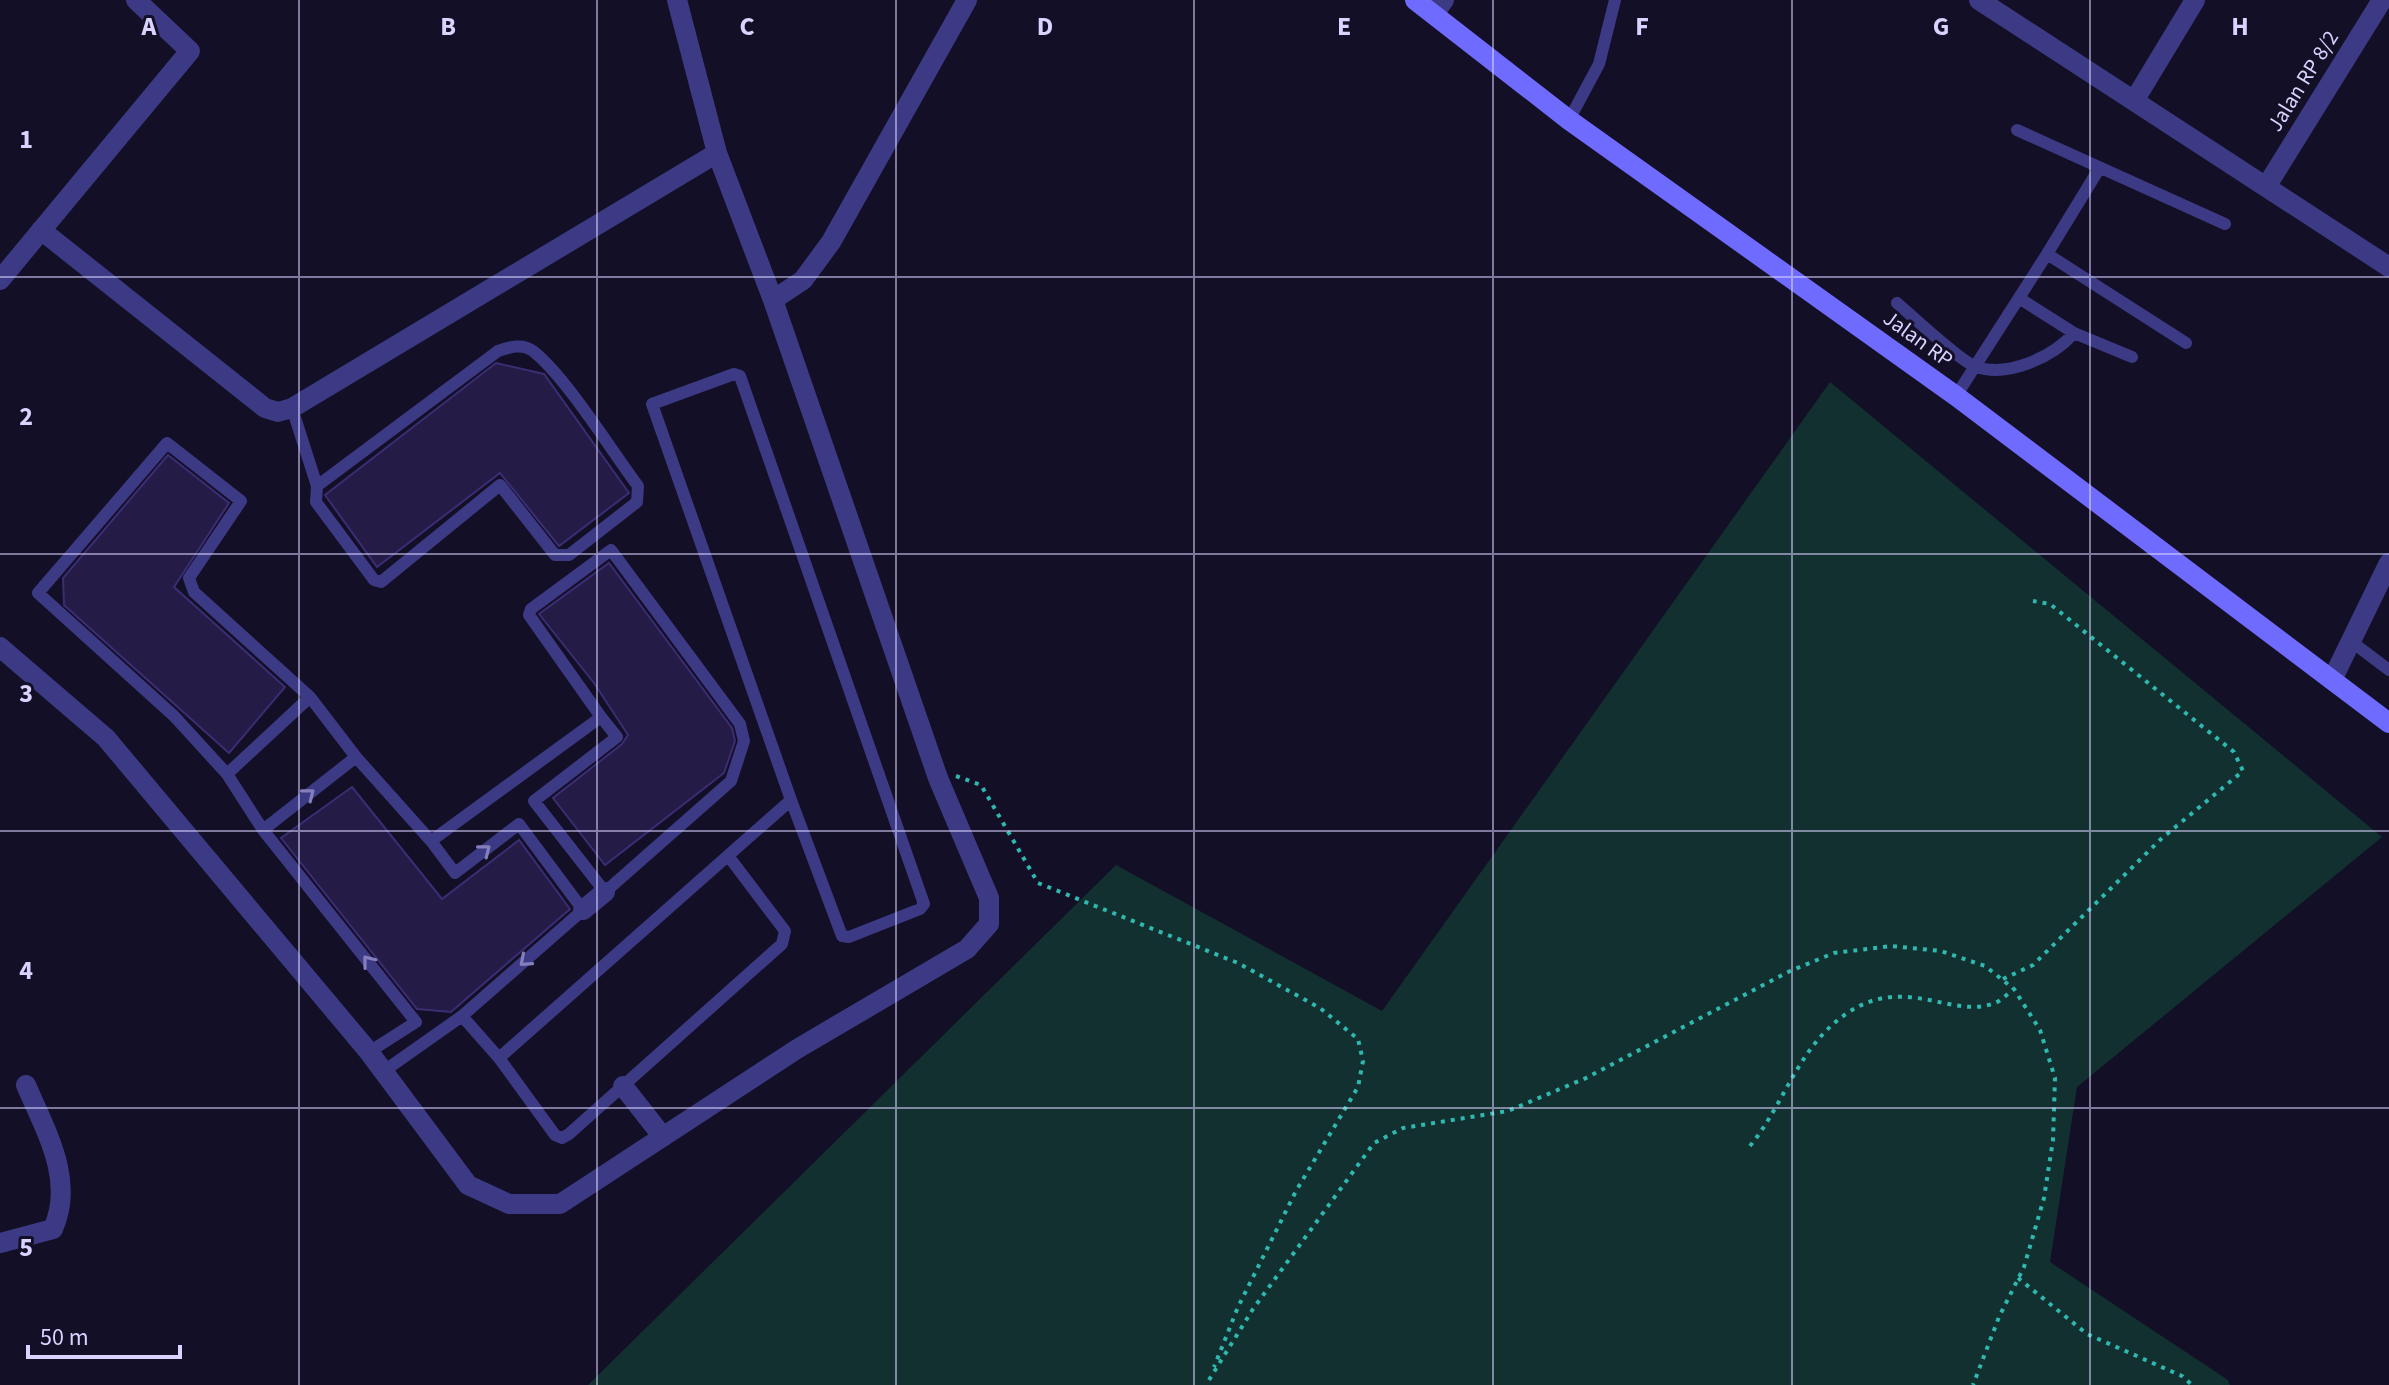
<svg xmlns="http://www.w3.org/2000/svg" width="2389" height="1385" viewBox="0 0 2389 1385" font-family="'Source Sans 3',sans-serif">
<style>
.green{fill:#12302f}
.building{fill:#241b47;stroke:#3b2d73;stroke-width:2}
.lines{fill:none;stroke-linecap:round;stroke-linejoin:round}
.path{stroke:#2fb8b0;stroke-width:4;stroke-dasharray:4 6;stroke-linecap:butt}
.lane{stroke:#3d3a85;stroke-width:12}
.street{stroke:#3d3a85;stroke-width:20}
.secondary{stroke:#6f6bff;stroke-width:20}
.oneway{stroke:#837fbc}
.grid{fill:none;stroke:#d9d4ff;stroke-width:2;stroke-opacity:0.55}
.labels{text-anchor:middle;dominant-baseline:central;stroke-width:6;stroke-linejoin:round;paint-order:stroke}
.street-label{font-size:22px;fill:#d9d4ff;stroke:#130f26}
.grid-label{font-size:26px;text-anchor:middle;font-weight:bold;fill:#d9d4ff;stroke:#130f26;stroke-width:6;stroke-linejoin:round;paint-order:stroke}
</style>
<rect width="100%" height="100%" fill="#130f26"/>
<path class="green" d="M1830,382L2382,837L2077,1087L2050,1262L2228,1380L2230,1385H588L1116,865L1382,1011Z"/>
<path class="building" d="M496,363L544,374L629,493L559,546L500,473L377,567L325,495Z
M168,455L229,503L174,587L285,687L229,753L64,605L63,578Z
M609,563L732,728L735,741L724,773L605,865L553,798L622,744L628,735L594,683L539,614Z
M352,787L442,899L519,840L570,909L451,1012L417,1009L281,838Z"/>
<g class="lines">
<path class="path" d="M956,776L981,785L1038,883L1238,963L1320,1008L1358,1039L1363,1061L1358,1087L1296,1191L1238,1307L1214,1367
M2003,979L2033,965L2161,839L2243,771L2234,752L2050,604L2033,601
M1750,1146C1785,1103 1798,1047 1846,1014C1905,973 1951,1020 1995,1003C2001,1001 2008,993 2014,989
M2018,1278L2087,1334L2182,1376L2192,1385
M1209,1380L1253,1309L1374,1143L1403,1128L1508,1111L1586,1078L1790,971L1834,953L1891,946L1941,951L1985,966L2014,989L2040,1030L2055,1078L2053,1140L2044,1198L2024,1267L1999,1317L1973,1385"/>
<path class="lane" d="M1569,120L1599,64L1615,0
M2017,130L2225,224
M2047,254L2099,169
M2019,298L2074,333L2132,357
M1897,303C1912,316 1959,360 1974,366C2006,379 2053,357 2074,333
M1956,396L2047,254L2186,343
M292,408L317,486L316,502L374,580L381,582L500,485L555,555H569L637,502L638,486C611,450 566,377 533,351C522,343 510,347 498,351L317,486
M2352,642L2389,670
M310,697L227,774L263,830L416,1022L369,1052
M227,774L174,716L38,593L167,443L241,501L189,578L194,592L310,697L356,757L431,841L601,717L529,615L531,609L611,550L740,724L744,741L731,781L605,892L534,801L617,737L601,717
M263,830L356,757
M462,1016L499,1058L555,1135L562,1138L569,1134L782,944L785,931L729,857
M499,1058L791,800L842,936L849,937L920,909L924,904L740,376L734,374L652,404L791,800
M384,1071L462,1016L583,910L519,824L455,873L431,841"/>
<path class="street" d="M1979,0L2389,267
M1434,14L1444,0
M2134,101L2195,0
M2266,187L2382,0
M41,230L265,408L278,412L292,408L717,153
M0,280L190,51L136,0
M773,300L803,280L831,242L967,0
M0,647L106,738L369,1052L468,1185L509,1204H560L797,1049L967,949L989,924V898L938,778L773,300L717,153L677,0
M2332,680L2389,563
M583,910L605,892
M623,1086L663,1137
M0,1243L53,1229C75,1180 46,1132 26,1085"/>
<path class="secondary" d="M1415,0L1569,120L1956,396L2389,723"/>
</g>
<defs><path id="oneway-chevron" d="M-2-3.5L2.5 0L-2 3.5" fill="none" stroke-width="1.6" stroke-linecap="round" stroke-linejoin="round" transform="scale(2)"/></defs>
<g class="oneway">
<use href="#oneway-chevron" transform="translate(309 794) rotate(-38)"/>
<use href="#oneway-chevron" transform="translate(485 850) rotate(-38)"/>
<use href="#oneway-chevron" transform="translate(368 961) rotate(-129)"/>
<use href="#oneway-chevron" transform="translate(525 961) rotate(139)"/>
</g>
<path class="grid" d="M299,0V1385M597,0V1385M896,0V1385M1194,0V1385M1493,0V1385M1792,0V1385M2090,0V1385M0,277H2389M0,554H2389M0,831H2389M0,1108H2389"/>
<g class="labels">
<g class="street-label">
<text transform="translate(2303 81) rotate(-58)">Jalan RP 8/2</text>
<text transform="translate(1918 339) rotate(36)">Jalan RP</text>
</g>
</g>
<g class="grid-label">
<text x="149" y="35">A</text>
<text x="448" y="35">B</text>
<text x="747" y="35">C</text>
<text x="1045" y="35">D</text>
<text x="1344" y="35">E</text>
<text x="1642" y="35">F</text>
<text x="1941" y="35">G</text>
<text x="2240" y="35">H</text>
<text x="26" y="148">1</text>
<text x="26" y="425">2</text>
<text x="26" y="702">3</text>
<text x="26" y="979">4</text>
<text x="26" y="1256">5</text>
</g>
<path d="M28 1345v12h152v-12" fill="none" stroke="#d9d4ff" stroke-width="4"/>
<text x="40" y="1345" font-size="24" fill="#d9d4ff" stroke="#130f26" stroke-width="6" paint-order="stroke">50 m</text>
</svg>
